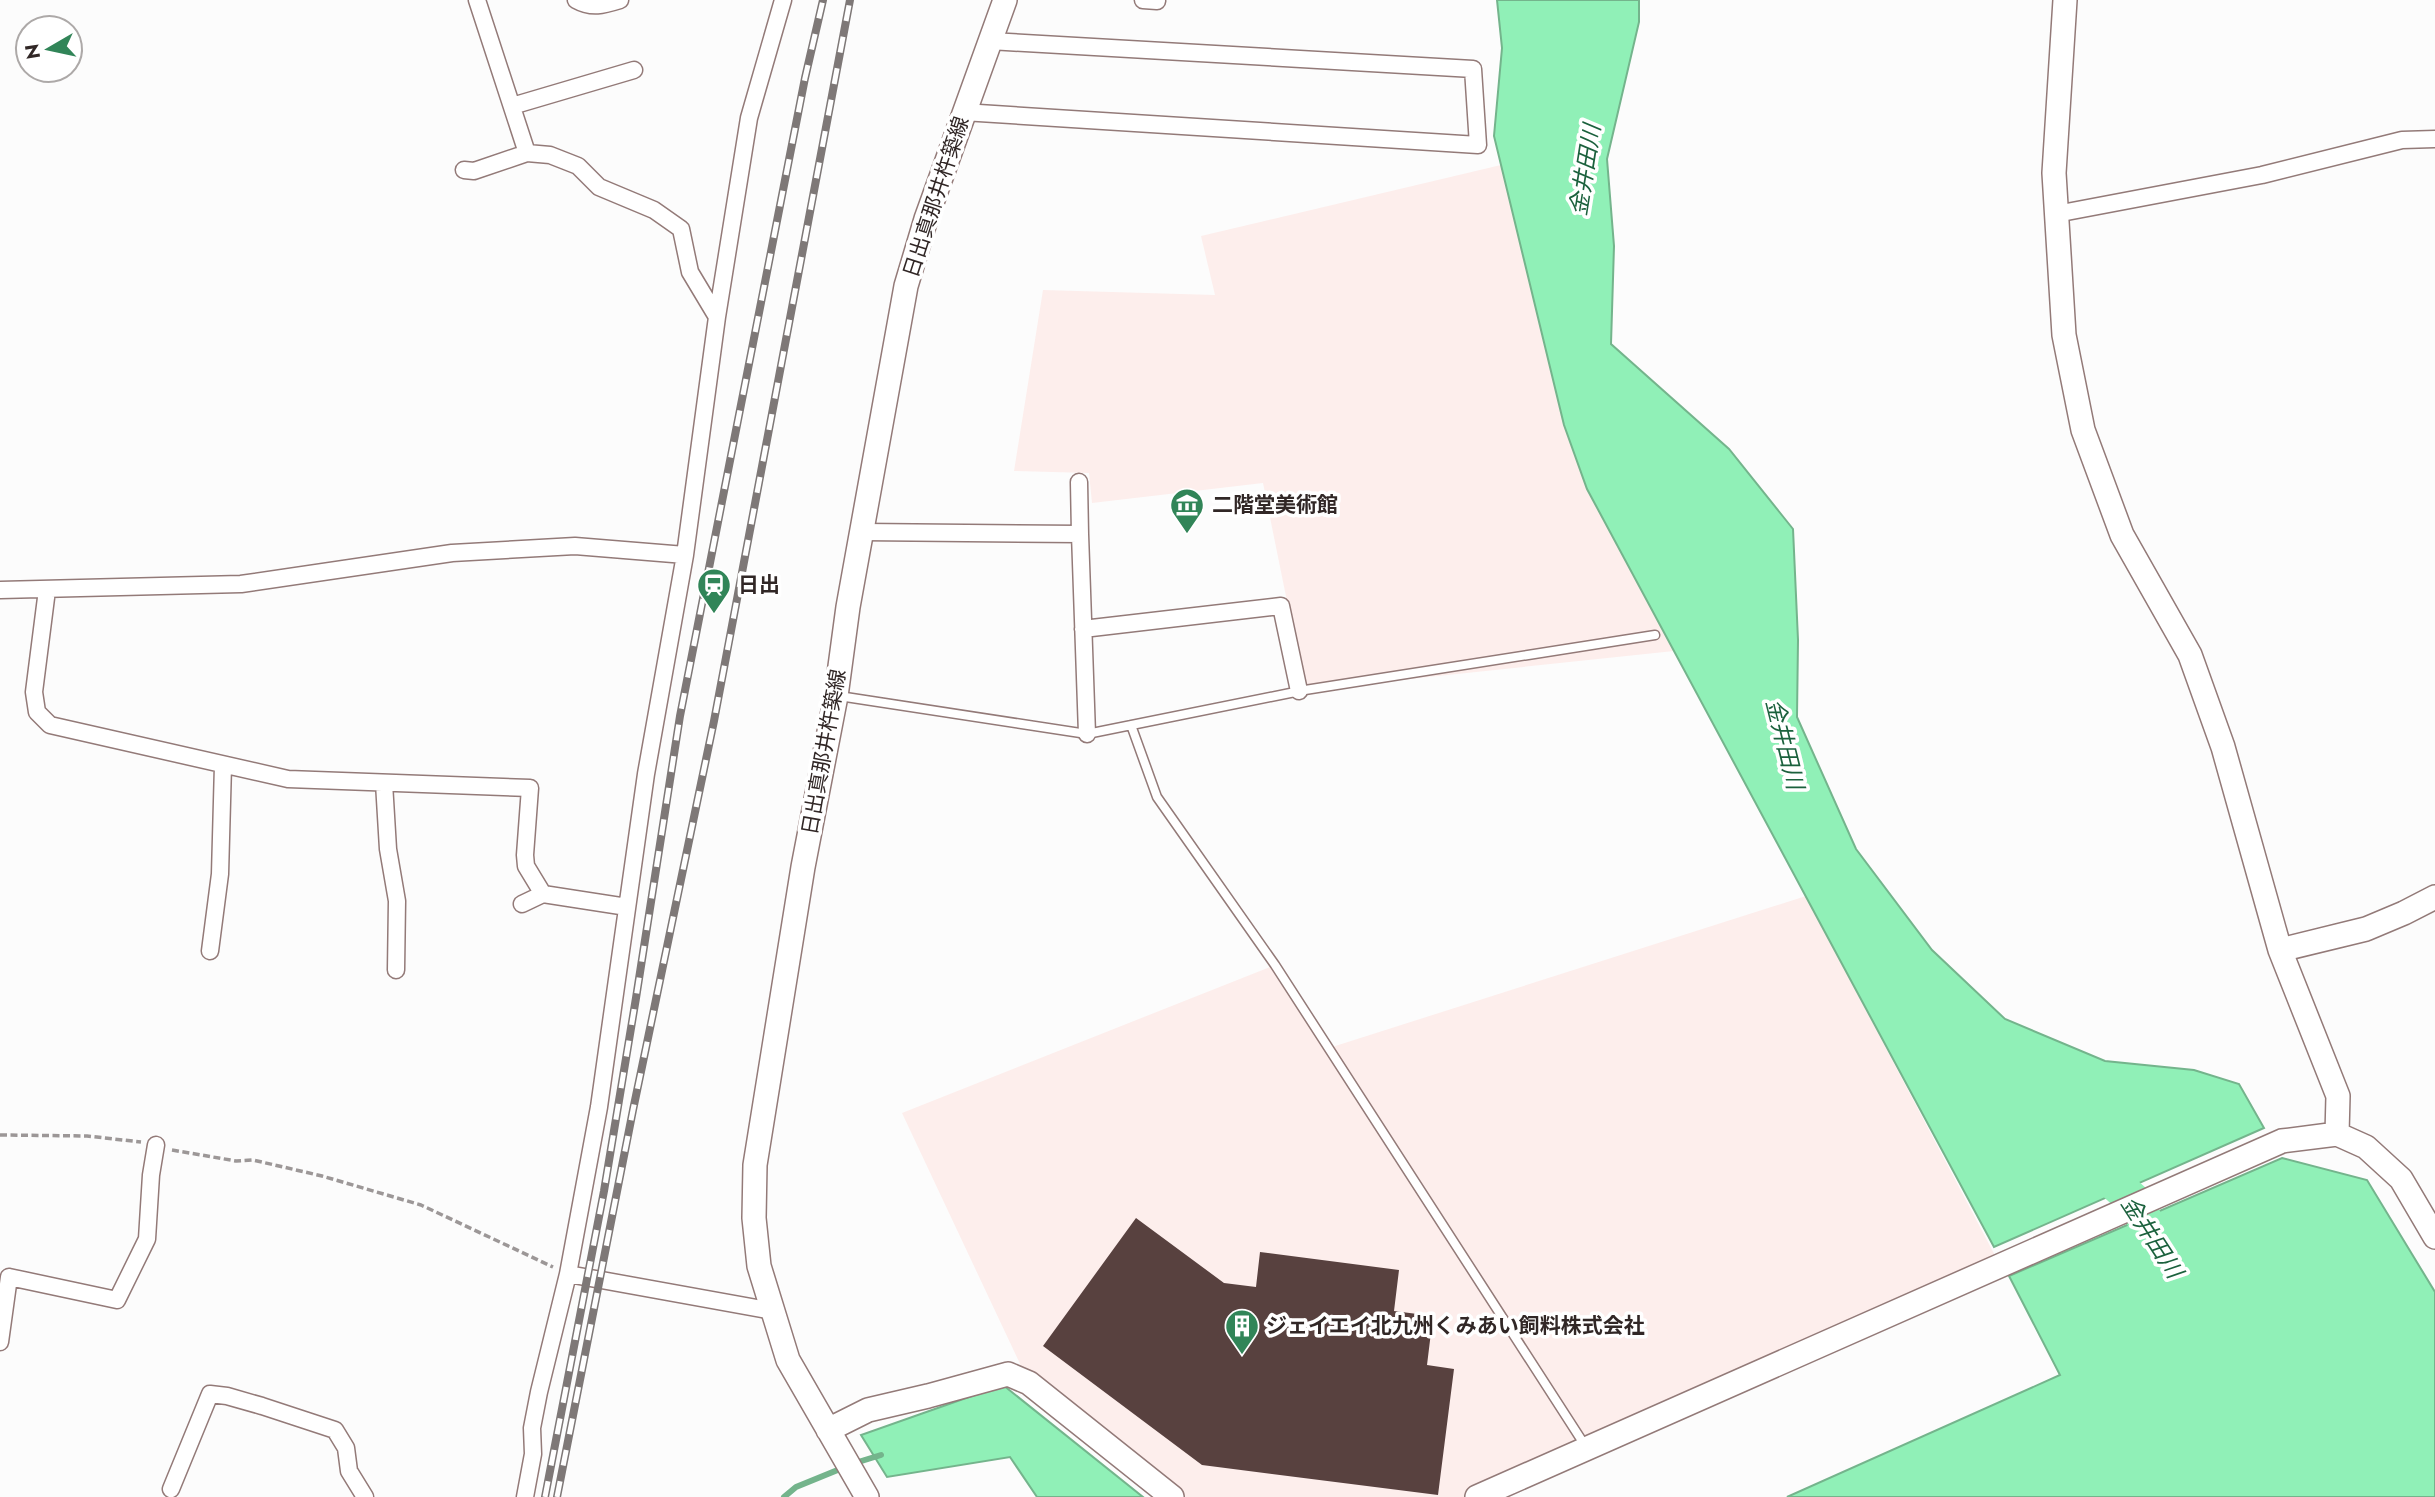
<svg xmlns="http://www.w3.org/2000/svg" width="2435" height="1497" viewBox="0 0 2435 1497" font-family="Jost,'Noto Sans JP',sans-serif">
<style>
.built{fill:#fdeeec}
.water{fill:#90f0b7;stroke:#74b48c;stroke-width:2}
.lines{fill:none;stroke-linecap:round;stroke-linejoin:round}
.stream{stroke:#74b48c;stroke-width:6}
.river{stroke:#90f0b7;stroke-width:35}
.building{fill:#58413f}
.lane-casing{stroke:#937a78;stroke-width:11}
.street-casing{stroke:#937a78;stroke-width:19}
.secondary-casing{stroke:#937a78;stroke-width:26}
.path{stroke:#9c9797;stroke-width:3.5;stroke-dasharray:7 3.5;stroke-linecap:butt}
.lane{stroke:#fff;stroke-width:8}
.street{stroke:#fff;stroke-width:16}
.secondary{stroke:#fff;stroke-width:23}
.rail-casing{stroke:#7e7877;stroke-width:8}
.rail{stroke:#fff;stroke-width:5;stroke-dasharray:16;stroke-linecap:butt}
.labels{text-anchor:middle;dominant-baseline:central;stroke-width:7;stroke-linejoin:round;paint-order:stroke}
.street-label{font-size:21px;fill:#312726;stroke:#fff}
.poi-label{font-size:21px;font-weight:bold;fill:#312726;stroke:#fff;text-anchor:start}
.water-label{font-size:23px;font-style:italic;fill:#1b613d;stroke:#fff}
</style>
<rect width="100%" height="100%" fill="#fcfcfc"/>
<path class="built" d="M1501,165L1564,425L1587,489L1674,651L1305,690L1263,483L1092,503L1089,473L1014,471L1043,290L1215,295L1201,236Z
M1806,896L2000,1265L1478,1497H1172L1029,1383L902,1113L1275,965L1329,1048Z"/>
<path class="water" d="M1497,0H1639V22L1607,159L1614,246L1611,344L1729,449L1793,529L1798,640L1797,717L1856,849L1932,950L2005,1019L2105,1061L2194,1070L2239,1084L2264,1128L1994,1247L1587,489L1564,425L1494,136L1502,48Z
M2282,1158L2367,1180L2435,1292V1497H1787L2060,1375L2009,1276Z
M1003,1385L1143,1497H1037L1010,1457L887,1477L861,1435Z"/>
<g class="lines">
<path class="stream" d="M855,1463L881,1455
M784,1497L796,1487L845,1467"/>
<path class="river" d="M2088,1159L2133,1200L2168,1259"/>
</g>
<path class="building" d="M1136,1218L1224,1283L1256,1287L1260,1252L1399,1270L1394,1311L1433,1316L1427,1365L1454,1369L1438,1495L1202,1465L1043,1346Z"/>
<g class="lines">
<g class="lane-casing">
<path id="lane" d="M839,696L1087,734L1305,690L1655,635
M1131,725L1157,797L1275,965L1586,1447"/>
</g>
<g class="street-casing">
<path id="street" d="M477,0L527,153L550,155L578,166L599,187L654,210L681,229L690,272L717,317
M576,0C592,9 604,5 620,0
M1143,0L1157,1
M512,106L634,70
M963,112L1478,145L1473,69L990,41
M464,170L474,171L527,153
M2056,214L2262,175L2402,140L2435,139
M862,532L1080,534L1079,482
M1080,534L1087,734
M0,590L241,584L452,553L575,546L685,555
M47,590L34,692L37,712L50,725L288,779L530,788L525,855L526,866L543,894L627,907
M1083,629L1281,606L1299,691
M384,783L388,849L397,901L396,970
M522,904L543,894
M210,951L220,874L223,765
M568,1274L773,1311
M0,1342L9,1277L117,1300L147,1239L151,1175L156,1145
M171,1489L210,1394L227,1396L262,1406L335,1430L346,1448L349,1471L365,1497
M525,1497L533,1454L532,1428L539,1392L568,1274L599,1107L646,774L685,555L717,317L749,118L783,0"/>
</g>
<g class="secondary-casing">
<path id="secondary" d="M2065,0L2054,173L2064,335L2083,430L2122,535L2190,655L2223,747L2280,950L2338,1096L2337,1134
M2280,950L2366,929L2404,913L2435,897
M828,1430L868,1410L928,1396L1008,1374L1029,1383L1172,1497
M867,1497L788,1360L759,1266L754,1218L755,1165L803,867L836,696L848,607L906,286L926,219L1005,0
M1477,1497L2282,1141L2337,1134L2366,1147L2401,1179L2435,1237"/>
</g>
<path class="path" d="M0,1135L87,1136L141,1142
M172,1150L236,1161L253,1160L322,1176L421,1205L553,1267"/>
<use href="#lane" class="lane"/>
<use href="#street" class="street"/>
<use href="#secondary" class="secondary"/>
<g class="rail-casing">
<path id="rail" d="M545,1497L604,1191L636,998L680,716L805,78L823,0
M557,1497L633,1110L714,721L850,0"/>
</g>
<use href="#rail" class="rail"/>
</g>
<defs>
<g id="museum-pin" transform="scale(1.75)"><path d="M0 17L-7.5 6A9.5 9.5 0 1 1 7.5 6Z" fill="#318558" stroke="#fff"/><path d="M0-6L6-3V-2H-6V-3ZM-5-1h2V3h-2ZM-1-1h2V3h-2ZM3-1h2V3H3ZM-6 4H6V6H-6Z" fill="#fff"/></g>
<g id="station-pin" transform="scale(1.75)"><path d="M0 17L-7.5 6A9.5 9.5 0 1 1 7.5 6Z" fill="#318558" stroke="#fff"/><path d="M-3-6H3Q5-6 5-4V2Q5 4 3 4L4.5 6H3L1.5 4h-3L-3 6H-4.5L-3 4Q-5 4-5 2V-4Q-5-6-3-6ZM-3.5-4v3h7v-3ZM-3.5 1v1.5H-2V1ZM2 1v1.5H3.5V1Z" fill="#fff"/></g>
<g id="building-pin" transform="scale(1.75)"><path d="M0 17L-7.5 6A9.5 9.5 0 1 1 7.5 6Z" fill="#318558" stroke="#fff"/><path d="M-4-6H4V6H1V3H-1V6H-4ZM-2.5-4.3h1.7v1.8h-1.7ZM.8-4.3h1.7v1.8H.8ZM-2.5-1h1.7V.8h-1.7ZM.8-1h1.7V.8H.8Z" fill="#fff"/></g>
</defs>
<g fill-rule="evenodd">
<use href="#museum-pin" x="1187" y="505"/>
<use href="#station-pin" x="714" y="585"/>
<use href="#building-pin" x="1242" y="1326"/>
</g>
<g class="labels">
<g class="street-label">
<text transform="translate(936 197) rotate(-72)">日出真那井杵築線</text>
<text transform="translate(824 752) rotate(-80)">日出真那井杵築線</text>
</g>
<g class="poi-label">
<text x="1212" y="505">二階堂美術館</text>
<text x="738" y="585">日出</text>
<text x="1266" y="1326">ジェイエイ北九州くみあい飼料株式会社</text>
</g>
<g class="water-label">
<text transform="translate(1585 170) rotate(-81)">金井田川</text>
<text transform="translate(1785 744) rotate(76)">金井田川</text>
<text transform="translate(2152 1237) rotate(57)">金井田川</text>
</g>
</g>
<g transform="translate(49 49) rotate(261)"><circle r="33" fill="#ffffff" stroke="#ada9a8" stroke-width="2"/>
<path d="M0-5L12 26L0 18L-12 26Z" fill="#318558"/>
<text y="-10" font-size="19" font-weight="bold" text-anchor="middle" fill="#312726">N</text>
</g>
</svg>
